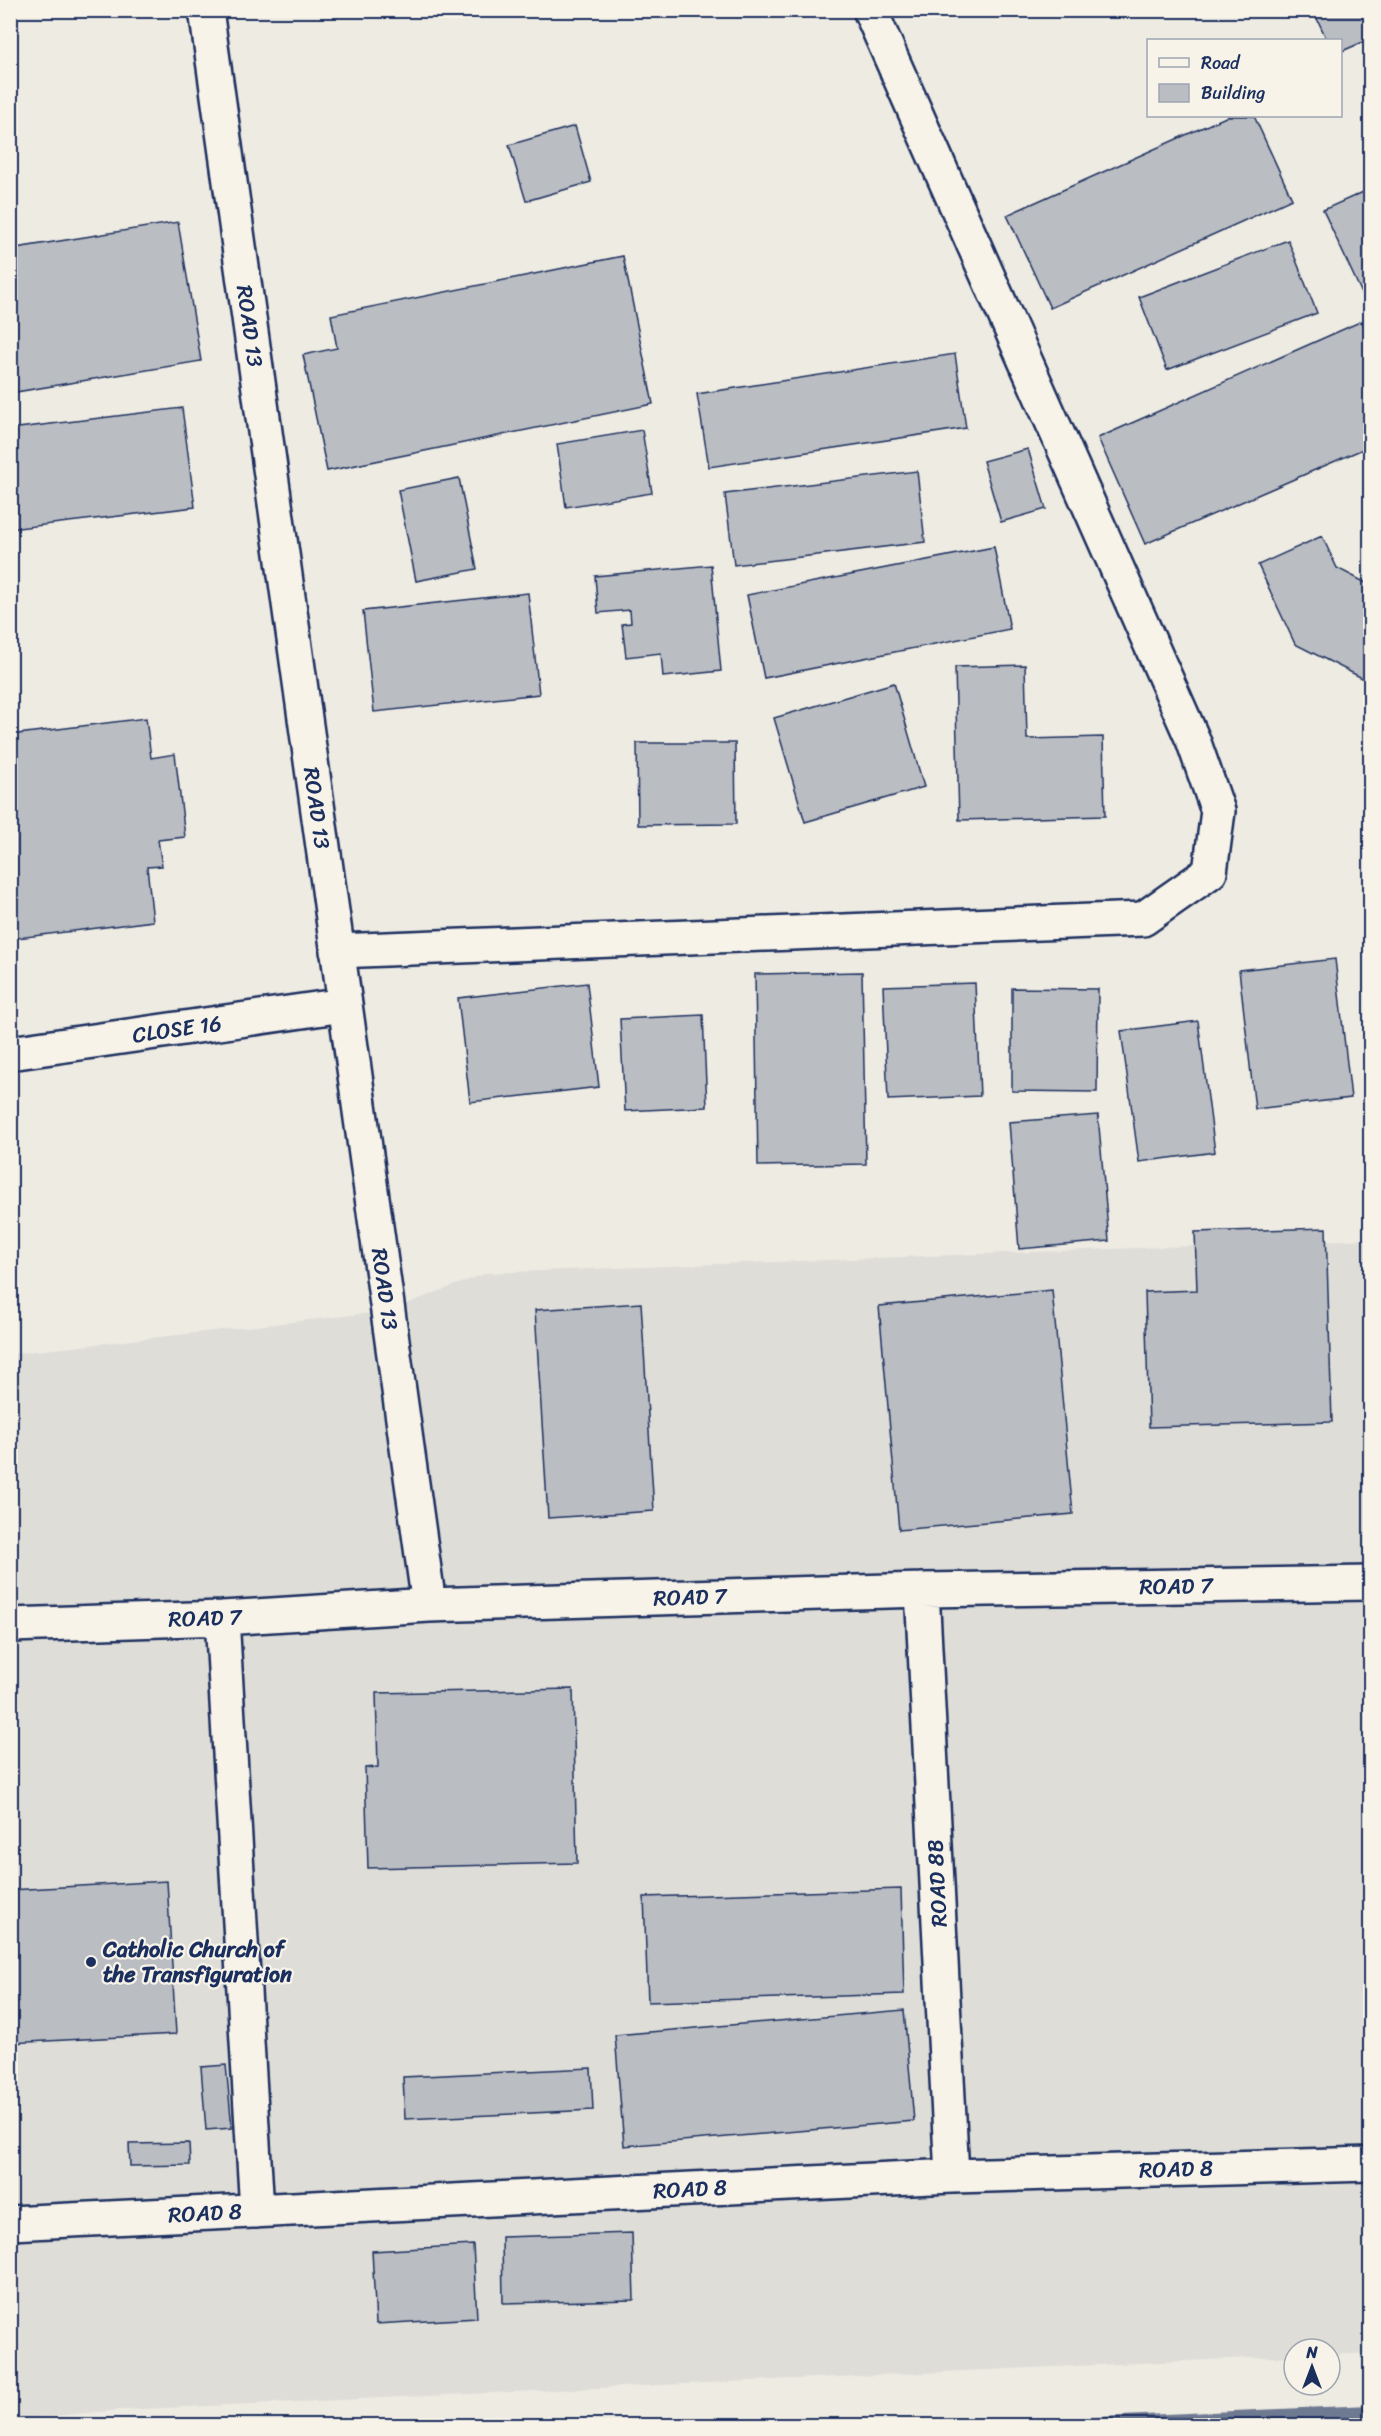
<svg xmlns="http://www.w3.org/2000/svg" width="1381" height="2436" viewBox="0 0 1381 2436" font-family="Sriracha,sans-serif">
<style>
.built{fill:#deddd8}
.lines{fill:none;stroke-linecap:round;stroke-linejoin:round}
.stream{stroke:#6e7992;stroke-width:12}
.building{fill:#babdc2;stroke:#1b2f5e;stroke-width:1.5}
.minor-casing{stroke:#1b2f5e;stroke-width:38}
.minor{stroke:#f7f3e8;stroke-width:33}
.poi-dot{fill:#1b2f5e;stroke:#f7f3e8;stroke-width:2}
.labels{text-anchor:middle;dominant-baseline:central;stroke-width:4.5;stroke-linejoin:round;paint-order:stroke}
.street-label{font-size:22px;fill:#1b2f5e;stroke:#f7f3e8}
.poi-label{font-size:22px;font-weight:bold;fill:#1b2f5e;stroke:#f7f3e8;text-anchor:start}
</style>
<rect width="100%" height="100%" fill="#eeebe2"/>
<filter id="ink" filterUnits="userSpaceOnUse"><feTurbulence type="fractalNoise" baseFrequency=".0167" numOctaves="2"/><feDisplacementMap in="SourceGraphic" scale="12" xChannelSelector="R" yChannelSelector="G"/><feConvolveMatrix kernelMatrix="1 2 1 2 8 2 1 2 1" color-interpolation-filters="sRGB"/></filter>
<g filter="url(#ink)">
<path class="built" d="M1370,1239V2353L1330,2355V2349H1294V2356L120,2410L11,2420L10,1354L388,1311L487,1273Z"/>
<g class="lines">
<path class="stream" d="M1030,2426L1370,2411"/>
</g>
<path class="building" d="M1313,10H1370V39L1340,52V40H1327Z
M1228,116H1254L1292,199L1050,308L1007,215Z
M575,126L591,182L526,201L509,145Z
M1370,189V297L1365,300L1323,210Z
M178,222L201,361L10,393V249Z
M1288,240L1317,313L1167,370L1139,297Z
M623,256L653,404L327,471L303,355L337,348L331,315Z
M1362,321L1370,340V446L1145,544L1098,438Z
M955,354L966,428L709,467L697,394Z
M182,408L195,507L10,529V429Z
M642,430L652,493L566,507L557,444Z
M1028,449L1046,509L1001,522L983,461Z
M917,471L925,542L734,565L725,494Z
M459,478L477,569L416,581L398,490Z
M1322,536L1337,568L1370,585V682L1295,644L1258,565Z
M994,547L1010,629L764,678L747,595Z
M711,565L721,671L663,677L661,653L626,657L622,624L631,623L630,610L598,613L595,576Z
M528,593L539,694L374,712L363,611Z
M1025,665L1027,739L1103,737L1105,816L959,820L955,667Z
M894,683L924,787L805,822L774,718Z
M146,718L151,758L175,754L185,837L158,840L162,866L147,867L153,921L10,939V735Z
M637,743H735L736,824L638,825Z
M1335,959L1351,1098L1255,1109L1239,970Z
M862,972L866,1164L758,1166L755,974Z
M587,983L599,1087L470,1102L458,998Z
M975,983L980,1096L888,1100L883,986Z
M1012,988L1098,989L1097,1092L1012,1091Z
M703,1015L707,1107L625,1111L620,1019Z
M1198,1021L1215,1152L1139,1162L1121,1031Z
M1098,1115L1109,1241L1019,1249L1009,1122Z
M1326,1228L1332,1422L1149,1427L1145,1292L1197,1290L1195,1232Z
M1052,1290L1073,1514L899,1530L879,1306Z
M641,1303L654,1511L548,1518L535,1310Z
M573,1689L577,1863L368,1868L365,1768L378,1767L376,1693Z
M167,1881L176,2034L10,2043V1890Z
M901,1889L904,1994L648,2002L644,1897Z
M904,2010L914,2121L624,2146L615,2035Z
M226,2065L232,2128L206,2130L201,2067Z
M591,2068L593,2110L405,2119L403,2077Z
M189,2143L190,2165L130,2166L129,2144Z
M632,2233L634,2300L503,2303L502,2237Z
M473,2245L477,2318L376,2324L372,2251Z"/>
<g class="lines">
<g class="minor-casing">
<path id="minor" d="M206,10L429,1605
M337,951L1143,919L1210,872L1218,811L1193,740L870,10
M10,1053L344,1005
M922,1590L952,2176
M222,1618L257,2211
M10,1625L222,1618L429,1605L922,1590L1370,1583
M10,2223L952,2176L1370,2164"/>
</g>
<use href="#minor" class="minor"/>
</g>
</g>
<circle class="poi-dot" cx="91" cy="1962" r="6"/>
<g class="labels">
<g class="street-label">
<text transform="translate(250 326) rotate(82)">ROAD 13</text>
<text transform="translate(317 808) rotate(82)">ROAD 13</text>
<text transform="translate(177 1029) rotate(-8)">CLOSE 16</text>
<text transform="translate(385 1289) rotate(82)">ROAD 13</text>
<text transform="translate(1176 1586) rotate(-1)">ROAD 7</text>
<text transform="translate(690 1597) rotate(-2)">ROAD 7</text>
<text transform="translate(205 1618) rotate(-2)">ROAD 7</text>
<text transform="translate(937 1883) rotate(-93)">ROAD 8B</text>
<text transform="translate(1176 2169) rotate(-2)">ROAD 8</text>
<text transform="translate(690 2189) rotate(-3)">ROAD 8</text>
<text transform="translate(205 2213) rotate(-3)">ROAD 8</text>
</g>
<g class="poi-label">
<text x="103" y="1949">Catholic Church of<tspan x="103" dy="25">the Transfiguration</tspan></text>
</g>
</g>
<rect width="1381" height="2436" fill="none" stroke="#f7f3e8" stroke-width="36"/>
<rect x="18" y="18" width="1345" height="2400" fill="none" stroke="#1b2f5e" stroke-width="2" filter="url(#ink)"/>
<rect x="1147" y="39" width="195" height="78" fill="#f7f3e8" stroke="#9fa5b1" stroke-width="1.5"/>
<rect x="1159" y="58" width="30" height="9" fill="#f7f3e8" stroke="#9fa5b1" stroke-width="1.5"/>
<text x="1201" y="69" font-size="18" fill="#1b2f5e">Road</text>
<rect x="1159" y="84" width="30" height="18" fill="#babdc2" stroke="#9fa5b1" stroke-width="1.5"/>
<text x="1201" y="99" font-size="18" fill="#1b2f5e">Building</text>
<g transform="translate(1312 2367)"><circle r="28" fill="#f7f3e8" stroke="#9fa5b1" stroke-width="1.5"/>
<path d="M0-4.5L10 22L0 15L-10 22Z" fill="#1b2f5e"/>
<text y="-9" font-size="16" font-weight="bold" text-anchor="middle" fill="#1b2f5e">N</text>
</g>
</svg>
